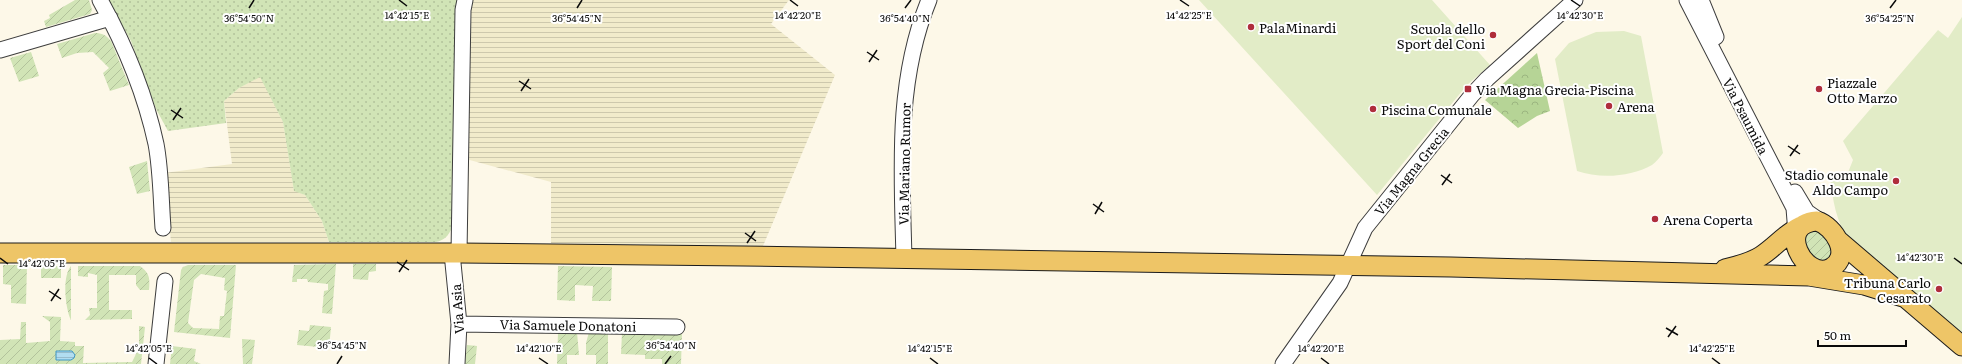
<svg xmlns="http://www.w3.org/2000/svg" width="1962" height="364" viewBox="0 0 1962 364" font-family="Literata,serif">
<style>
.farmland{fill:url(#farmland-rules)}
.grass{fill:url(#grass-dots)}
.forest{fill:url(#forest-crowns)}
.garden{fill:url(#garden-furrows);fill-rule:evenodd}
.pitch{fill:#e2ecc7}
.water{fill:url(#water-rules);stroke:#3e96c2}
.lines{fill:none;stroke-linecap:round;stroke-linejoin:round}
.minor-casing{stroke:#3d3d3d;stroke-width:17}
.major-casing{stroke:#1b1b1b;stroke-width:21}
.minor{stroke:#fff;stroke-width:15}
.major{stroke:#eec567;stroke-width:19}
.ticks{fill:none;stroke:#0a0a0a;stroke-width:1.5}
.poi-dot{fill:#af2d3c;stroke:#fff;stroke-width:1.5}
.labels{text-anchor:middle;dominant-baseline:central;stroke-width:4;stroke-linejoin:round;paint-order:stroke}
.poi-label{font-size:13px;fill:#0a0a0a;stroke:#fff;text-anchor:start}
.street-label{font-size:13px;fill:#0a0a0a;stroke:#fff}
.ticks-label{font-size:10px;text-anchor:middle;fill:#0a0a0a;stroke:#fff;stroke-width:4;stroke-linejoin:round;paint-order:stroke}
</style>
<defs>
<pattern id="farmland-rules" width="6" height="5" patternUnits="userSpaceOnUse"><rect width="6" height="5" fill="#f1ebcb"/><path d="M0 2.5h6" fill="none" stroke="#cdc8ad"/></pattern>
<pattern id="grass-dots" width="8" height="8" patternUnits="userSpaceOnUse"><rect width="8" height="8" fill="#d1e4b6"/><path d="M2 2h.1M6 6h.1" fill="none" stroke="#b2c29b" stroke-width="1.8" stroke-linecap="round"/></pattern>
<pattern id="forest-crowns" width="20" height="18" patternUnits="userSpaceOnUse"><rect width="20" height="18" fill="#b6d496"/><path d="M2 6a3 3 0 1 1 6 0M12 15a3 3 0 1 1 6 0" fill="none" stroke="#9bb580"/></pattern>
<pattern id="garden-furrows" width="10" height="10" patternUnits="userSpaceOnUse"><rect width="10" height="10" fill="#d1e4b6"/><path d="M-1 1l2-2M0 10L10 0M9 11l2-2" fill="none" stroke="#b2c29b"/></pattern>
<pattern id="water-rules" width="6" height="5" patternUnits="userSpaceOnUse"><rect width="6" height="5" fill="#b1ddf1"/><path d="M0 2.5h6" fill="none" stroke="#97bccd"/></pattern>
</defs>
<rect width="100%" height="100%" fill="#fdf8e8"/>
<path class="farmland" d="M470,0H789L771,24L835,75L763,246L551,243V182L466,159Z
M260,76L283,122L294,190L305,195L322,221L329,242H171L164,173L232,164L224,101L239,88Z"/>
<path class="grass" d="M108,0H458L452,228C448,236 445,240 436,242H329L322,221L305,195L294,191L283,122L260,77L239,88L224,101L226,123L168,131L156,109L131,41Z"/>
<path class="forest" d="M1537,53L1550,111L1537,116L1518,128L1485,100Z"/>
<path class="garden" d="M75,0H89L92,10L90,14L46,27L44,21L50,18L49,15Z
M95,33C102,33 106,35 111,41L129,85L110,91L103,73L109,68L93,52L77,53L62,58L57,44Z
M31,52L39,76L19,82L10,58Z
M147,161L150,191L137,194L129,167Z
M1817,229L1834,248L1827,264L1810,257L1803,233Z
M336,264L332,314L322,313L324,291L328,290V284L308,282L307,279H297V282H292L294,265Z
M353,264H376V271L369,272L368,280L353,279Z
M3,265H27L26,304L11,303V285L3,284Z
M188,265H236L230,338L174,332L181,270L183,267ZM201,274L225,278L224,290L227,291L224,316H220L219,329L193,328L188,323L194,280Z
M41,266H61V278H41Z
M71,266V320C65,308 62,276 71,266Z
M78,266H140C150,273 150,279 149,290H140L136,285V275H109V310H132V319L85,320L90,315L89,308H97V275L88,273V277L78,276Z
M558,266L612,267L611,301H592L593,286L575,285V301L557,300Z
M42,316L61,317L60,341L75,342V346H84L83,363L132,362L139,348V326L145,327L141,364H0V340L20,339L21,322H26V343L50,341V322Z
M310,325L331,327L329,348L297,345L299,330L309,331Z
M558,332H577L579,355H567V364H557Z
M589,332L608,333V364H596V355H586V343Z
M622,333L682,334L681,364H662V359H645V355L621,354Z
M242,339L255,340L252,364H243Z
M467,345L477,346L475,364H465Z
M172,346L196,349L194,361L201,364H170Z"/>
<path class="pitch" d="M1199,0H1432L1490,65L1467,85L1377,195Z
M1962,17V337L1849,242C1836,220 1833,202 1830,177L1847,175L1853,160L1843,141L1938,30L1948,38Z
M1624,31L1641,36L1663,153C1660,157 1656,162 1652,165C1631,177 1600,179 1577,171L1555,59L1569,43L1596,32Z"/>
<path class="water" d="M56,351H72L75,355L74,358L71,360H56Z"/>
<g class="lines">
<g class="minor-casing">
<path id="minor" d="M100,0C125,45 145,93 156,144C161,170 161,201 163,228
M1687,0L1794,208L1796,234
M1701,0L1716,37
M0,50L110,18
M1795,192L1807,212L1823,223
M452,253L459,324L457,364
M459,253L463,10L465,0
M904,259C902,172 895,83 929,0
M459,324L677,327
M156,364L165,281
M1283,364L1340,283L1365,228L1472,95L1487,79L1575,0"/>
</g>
<g class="major-casing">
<path id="major" d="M1817,221C1834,226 1853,256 1831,268C1805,282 1774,224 1817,221Z
M1839,241L1962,346
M0,253H459L744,256L1451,267L1809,276L1864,285L1906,298
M1725,269C1737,266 1750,263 1761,256C1775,247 1786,233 1801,226"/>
</g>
<use href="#minor" class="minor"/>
<use href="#major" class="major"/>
</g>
<path class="ticks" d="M399,0L407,6M790,0L798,6M1180,0L1189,6M1571,0L1580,6M249,8L254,0M577,8L582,0M905,8L911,0M1890,8L1896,0M867,52L879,60M869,62L877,50M519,81L531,89M521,91L529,79M171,110L183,118M173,120L181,108M1788,146L1800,154M1790,156L1798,145M1441,175L1452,183M1442,185L1450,174M1093,204L1104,212M1095,214L1102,202M745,233L756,241M747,243L755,231M0,258L8,264M1954,258L1962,264M397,262L409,270M399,272L407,260M49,291L61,299M51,301L59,289M1666,328L1678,335M1668,337L1676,326M149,358L157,364M539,358L548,364M930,358L938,364M1321,358L1329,364M1712,358L1720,364M337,364L342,356M665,364L671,356"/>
<g class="poi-dot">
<circle cx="1251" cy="27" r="4"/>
<circle cx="1493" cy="35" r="4"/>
<rect x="1464" y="85" width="8" height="8" rx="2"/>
<circle cx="1819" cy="89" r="4"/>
<circle cx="1609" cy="106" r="4"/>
<circle cx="1373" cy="109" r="4"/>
<circle cx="1896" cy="181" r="4"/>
<circle cx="1655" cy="219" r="4"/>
<circle cx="1939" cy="289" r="4"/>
</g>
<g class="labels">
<g class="poi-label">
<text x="1259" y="27">PalaMinardi</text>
<text x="1485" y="28" text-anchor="end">Scuola dello<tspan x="1485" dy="15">Sport del Coni</tspan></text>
<text x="1827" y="82">Piazzale<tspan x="1827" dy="15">Otto Marzo</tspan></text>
<text x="1476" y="89">Via Magna Grecia-Piscina</text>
<text x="1617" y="106">Arena</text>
<text x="1381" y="109">Piscina Comunale</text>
<text x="1888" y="174" text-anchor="end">Stadio comunale<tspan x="1888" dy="15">Aldo Campo</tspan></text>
<text x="1663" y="219">Arena Coperta</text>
<text x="1931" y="282" text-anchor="end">Tribuna Carlo<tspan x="1931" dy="15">Cesarato</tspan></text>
</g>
<g class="street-label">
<text transform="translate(1746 116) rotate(63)">Via Psaumida</text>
<text transform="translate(904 164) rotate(-89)">Via Mariano Rumor</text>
<text transform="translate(1411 171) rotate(-51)">Via Magna Grecia</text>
<text transform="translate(457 309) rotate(-94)">Via Asia</text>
<text transform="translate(568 325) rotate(1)">Via Samuele Donatoni</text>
</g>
</g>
<g class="ticks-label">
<text x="407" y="19">14°42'15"E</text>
<text x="798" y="19">14°42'20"E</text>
<text x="1189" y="19">14°42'25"E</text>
<text x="1580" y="19">14°42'30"E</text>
<text x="1890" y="22">36°54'25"N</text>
<text x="249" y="22">36°54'50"N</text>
<text x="577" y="22">36°54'45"N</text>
<text x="905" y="22">36°54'40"N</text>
<text x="1920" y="261">14°42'30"E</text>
<text x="42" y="267">14°42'05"E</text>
<text x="342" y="349">36°54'45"N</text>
<text x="671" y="349">36°54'40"N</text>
<text x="149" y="352">14°42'05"E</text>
<text x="539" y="352">14°42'10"E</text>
<text x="930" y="352">14°42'15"E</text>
<text x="1321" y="352">14°42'20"E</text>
<text x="1712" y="352">14°42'25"E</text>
</g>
<path d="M1818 340v6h88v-6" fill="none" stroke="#0a0a0a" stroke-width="2"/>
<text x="1824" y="340" font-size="12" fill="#0a0a0a" stroke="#ffffff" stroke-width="3" paint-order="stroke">50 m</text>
</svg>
